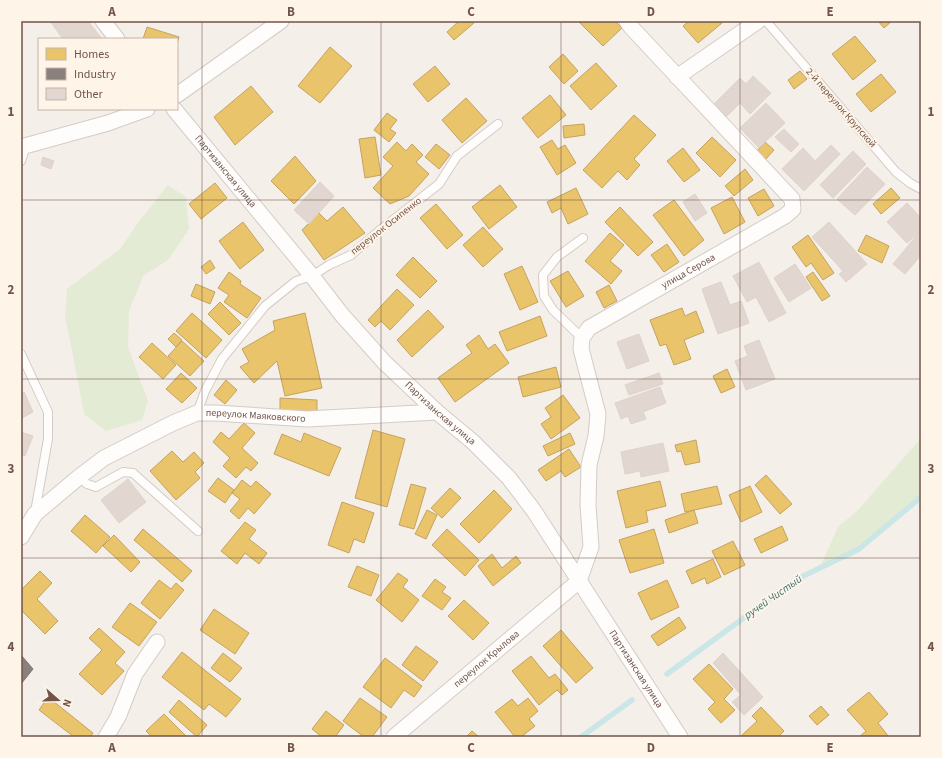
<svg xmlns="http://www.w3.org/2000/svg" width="942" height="758" viewBox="0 0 942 758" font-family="'Source Sans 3',sans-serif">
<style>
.green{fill:#e3ebd4}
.homes{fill:#e9c46a;stroke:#c5a260}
.industry{fill:#8a817c;stroke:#83746d}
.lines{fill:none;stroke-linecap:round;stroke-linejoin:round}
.stream{stroke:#cae6e6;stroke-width:5.5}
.building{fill:#e2d7d0;stroke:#ded2cb}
.lane-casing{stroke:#d4cbc6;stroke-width:10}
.street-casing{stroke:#d4cbc6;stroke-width:17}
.lane{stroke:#fefdfc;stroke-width:8}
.street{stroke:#fefdfc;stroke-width:15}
.grid{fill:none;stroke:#72544a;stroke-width:1;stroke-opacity:0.55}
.labels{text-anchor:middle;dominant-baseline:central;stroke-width:4;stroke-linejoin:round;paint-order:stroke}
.street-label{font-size:10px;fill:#72544a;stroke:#fef4e8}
.water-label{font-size:11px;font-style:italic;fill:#3e7377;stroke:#fef4e8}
.neatline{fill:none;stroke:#72544a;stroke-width:1.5}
.grid-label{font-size:13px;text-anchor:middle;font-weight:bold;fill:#72544a}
</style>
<rect width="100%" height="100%" fill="#f5efe9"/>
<path class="green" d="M168,185L186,197L189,229L168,260L143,276L129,311L128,347L148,401L142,420L106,431L84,414L72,350L65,317L67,289L120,249L140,220Z
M921,438V497L859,549L820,567L838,527L859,509Z"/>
<path class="homes" d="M459,21H472L474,23L454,40L447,32Z
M578,21H615L622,28L603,46Z
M689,21H721L722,23L698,43L683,26Z
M878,21H892L884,28Z
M147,27L179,37L177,44V39H143Z
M855,36L876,61L853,80L832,54Z
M330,47L352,66L320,103L298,86Z
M563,54L578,71L564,84L549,67Z
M596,63L617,86L591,110L570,86Z
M435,66L450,84L428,102L413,84Z
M800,71L807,79L794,89L788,80Z
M881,74L896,92L871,112L856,94Z
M251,86L273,112L235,145L214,117Z
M550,95L566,115L538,138L522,118Z
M466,98L487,121L462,143L442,120Z
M387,113L397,120L390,129L396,133L389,142L374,130Z
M634,115L656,135L634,159L640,165L627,180L618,171L602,188L583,170Z
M584,124L585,135L564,138L563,126Z
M375,137L381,175L365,178L359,139Z
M712,137L736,160L720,177L696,153Z
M552,140L558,149L565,145L576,163L557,175L540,147Z
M397,142L406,151L412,144L423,155L416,162L429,174L409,196L390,204L373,188L393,166L383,157Z
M765,142L774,150L765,160L756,152Z
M436,144L450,155L439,169L425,157Z
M683,148L700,170L684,182L667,161Z
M295,156L316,181L294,204L271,181Z
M745,169L753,180L734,196L725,186Z
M215,183L227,198L201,219L189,204Z
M500,185L517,207L489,229L472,207Z
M576,188L588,214L568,224L561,208L552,213L547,202Z
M891,188L900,198L881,214L873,204Z
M764,189L774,206L758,216L748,198Z
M732,197L745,222L724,234L711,208Z
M674,200L704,240L684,256L653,215Z
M436,204L463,235L447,249L420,218Z
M343,207L365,233L324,260L302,230L319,213L327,221Z
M620,207L653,242L638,256L605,222Z
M243,222L264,250L240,269L219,241Z
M483,227L503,249L483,267L463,245Z
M610,233L624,245L610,261L622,271L611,284L585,261Z
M808,235L834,273L823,280L811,263L806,267L792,247Z
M866,235L889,246L882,263L858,251Z
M667,244L679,262L664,272L651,255Z
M413,257L437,281L420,298L396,275Z
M210,260L215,268L206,274L201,267Z
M522,266L538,302L520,310L504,274Z
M568,271L584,296L566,307L550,281Z
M229,272L241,281L240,284L261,298L247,318L224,302L229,295L218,288Z
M813,272L830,296L822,301L806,277Z
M196,284L215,292L210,304L191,296Z
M609,285L617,301L604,308L596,292Z
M397,289L414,305L390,330L381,321L375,327L368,320Z
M220,302L241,323L229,335L208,314Z
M682,308L685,316L696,311L704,332L684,340L691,359L674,365L666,344L660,346L650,320Z
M428,310L444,327L412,357L397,340Z
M192,313L222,340L206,358L176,331Z
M305,313L322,388L285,396L277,361L254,383L240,367L249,362L242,349L275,330L273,321Z
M540,316L547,336L507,351L499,332Z
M174,333L182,340L176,347L168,339Z
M479,335L488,349L495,344L509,363L455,402L438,378L472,353L466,345Z
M182,341L204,361L190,376L168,356Z
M152,343L176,365L163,379L139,357Z
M556,367L561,387L523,397L518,377Z
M727,369L735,387L721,393L713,376Z
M181,373L197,388L182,403L166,389Z
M226,380L237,390L225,404L214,395Z
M563,395L580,418L551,439L541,424L551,417L545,408Z
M280,398L317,400V412L280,410Z
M244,423L255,433L242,448L258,463L251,471L246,467L236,478L223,466L230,458L213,442L221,432L229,439Z
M373,430L405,439L387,507L355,498Z
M304,433L341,448L329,476L274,454L282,434L301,442Z
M570,433L575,444L548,456L543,446Z
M696,440L700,462L685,465L681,451L677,452L675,445Z
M569,449L581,467L565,477L561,471L546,481L538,470Z
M172,451L183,462L194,452L204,463L195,472L200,478L176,500L150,471Z
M766,475L792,504L780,514L755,485Z
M218,478L234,490L225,503L208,491Z
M242,480L251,487L256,481L271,494L254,514L248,508L239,519L230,511L240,499L232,493Z
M660,481L666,506L646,511L648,522L626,528L617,491Z
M411,484L426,488L414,529L399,525Z
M717,486L722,504L685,512L681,494Z
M750,486L762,512L741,522L729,495Z
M450,488L461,498L442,518L431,508Z
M494,490L512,509L479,543L460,524Z
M342,502L374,513L364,543L354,539L349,553L328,545Z
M427,510L437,515L426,539L415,534Z
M694,510L698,523L669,533L665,520Z
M85,515L110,537L96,553L71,531Z
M245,522L256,530L249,539L267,553L259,564L245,553L237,564L221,551Z
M782,526L788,540L761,553L754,539Z
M143,529L192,571L182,582L134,540Z
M447,529L479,560L465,576L432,545Z
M654,529L664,563L630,573L619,540Z
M114,535L140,562L131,572L103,546Z
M733,541L745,565L724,575L712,551Z
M492,554L502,568L516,556L521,563L493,586L478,566Z
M713,559L721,577L707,584L705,578L692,584L686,571Z
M357,566L379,575L371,596L348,587Z
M40,571L52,583L37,599L58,621L45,634L21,610V590Z
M398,573L408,580L403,587L419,600L402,622L376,600Z
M435,579L446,587L442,592L451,598L442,610L422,596Z
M159,580L171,589L176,583L184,590L160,619L141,603Z
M667,580L679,607L651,620L638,593Z
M464,600L489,623L473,640L448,616Z
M130,603L157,622L139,646L112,627Z
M214,609L249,633L235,654L200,630Z
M679,617L686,628L658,646L651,636Z
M99,628L125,652L115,663L124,671L102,695L79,674L102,650L89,638Z
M561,630L593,668L576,683L543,646Z
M416,646L438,662L423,681L402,665Z
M182,652L241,699L226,717L209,704L204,710L162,677Z
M223,653L242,668L230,682L211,668Z
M531,656L549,678L555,674L568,690L562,695L557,690L539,705L512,671Z
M385,658L422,686L414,697L404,690L391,708L363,687Z
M709,664L733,689L724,699L735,710L721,723L708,709L715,702L693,679Z
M869,692L888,714L878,723L889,737H859L866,731L847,710Z
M48,697L93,733L90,737H74L39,710Z
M360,698L387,717L372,737H364L343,721Z
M528,698L538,711L529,719L535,726L521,737H515L495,712L512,699L518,706Z
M179,700L207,725L197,737L169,712Z
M821,706L829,715L817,725L809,716Z
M761,707L784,731L778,737H740L757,721L752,716Z
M326,711L344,725L335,737H322L312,729Z
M164,714L187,737H152L146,731Z
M472,731L479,737H466Z"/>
<path class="industry" d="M21,655L33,669L21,684Z"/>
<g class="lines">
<path class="stream" d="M667,674L797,579L859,549L921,497
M581,737L632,700"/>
</g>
<path class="building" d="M50,21H88L102,39H63Z
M753,76L771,93L750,114L740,103L725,118L712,106L740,78L746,84Z
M766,103L785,123L759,148L740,128Z
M784,129L799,144L791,152L775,137Z
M831,145L840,154L804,191L782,169L803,148L815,161Z
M853,151L866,164L833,198L820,185Z
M43,157L54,161L51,169L41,165Z
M867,167L885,184L855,215L837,199Z
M320,182L334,196L309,224L294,210Z
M695,194L707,213L695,221L683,202Z
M907,203L921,218V230L907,243L887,222Z
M829,222L867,264L846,282L839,274L843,271L812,237Z
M921,230V255L905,274L893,264Z
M759,262L786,313L769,322L756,297L747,302L733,276Z
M795,264L811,288L789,302L774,278Z
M721,282L730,305L741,301L749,323L718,334L702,289Z
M639,334L649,361L627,369L617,342Z
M759,340L775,379L746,390L735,361L748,356L744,346Z
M659,373L663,384L629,395L625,385Z
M660,387L666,403L643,412L646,419L631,424L628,416L621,419L615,403Z
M24,392L33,412L22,418L21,422V393Z
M21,432L33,436L25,456L21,455Z
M663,443L669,471L641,477L640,471L625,474L621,452Z
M128,479L146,502L119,523L101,500Z
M723,653L763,697L744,715L732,702L741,695L713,663Z"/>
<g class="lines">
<g class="lane-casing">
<path id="lane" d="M766,21L896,172L910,183L921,189
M21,161L26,146
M582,338L553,310L544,296L543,275L557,257L583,238
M21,354L48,412V439L35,512
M197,413L205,391L222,359L265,306L296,281L312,276L329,265L351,255L379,231L439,184L457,156L498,124
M79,477L87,484L96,487L123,472L133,473L198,531"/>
</g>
<g class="street-casing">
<g id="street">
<path d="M103,21L117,39"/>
<path d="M677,77L758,21"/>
<path d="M177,95L281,21"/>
<path id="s1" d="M174,109L312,276L342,315L385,363L437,412L473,442L509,478L534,511L680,737"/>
<path d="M21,147L108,123L147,109"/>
<path id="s2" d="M21,537L35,514L79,477L104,458L173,423L197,413H216L307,419L437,412"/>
<path d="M106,737L118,717L135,674L157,642"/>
<path id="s3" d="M394,737L579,581L591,547L588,505L589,465L596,436L598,414L581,349L582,338L589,328L785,216L793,209L792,199L631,27L627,21"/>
</g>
</g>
<use href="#lane" class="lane"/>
<use href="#street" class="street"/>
</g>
<path class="grid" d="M202,21V737M381,21V737M561,21V737M740,21V737M21,200H921M21,379H921M21,558H921"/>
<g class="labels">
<g class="street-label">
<text transform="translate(841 108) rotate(49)">2-й переулок Крупской</text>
<text stroke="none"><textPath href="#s1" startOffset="81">Партизанская улица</textPath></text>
<text transform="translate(386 226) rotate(-38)">переулок Осипенко</text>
<text stroke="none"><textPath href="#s3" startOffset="617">улица Серова</textPath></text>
<text stroke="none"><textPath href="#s1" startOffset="405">Партизанская улица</textPath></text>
<text stroke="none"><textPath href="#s2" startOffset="278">переулок Маяковского</textPath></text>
<text stroke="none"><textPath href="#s3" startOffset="121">переулок Крылова</textPath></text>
<text stroke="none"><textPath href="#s1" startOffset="729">Партизанская улица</textPath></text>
</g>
<g class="water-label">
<text transform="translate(773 597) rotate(-35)">ручей Чистый</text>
</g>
</g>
<rect width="942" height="758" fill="none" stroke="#fef4e8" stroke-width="44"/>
<rect x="38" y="38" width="140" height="72" fill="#fef4e8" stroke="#c6b4a9"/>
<rect x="46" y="48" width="20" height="12" fill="#e9c46a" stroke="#c6b4a9"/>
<text x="74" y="58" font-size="12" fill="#72544a">Homes</text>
<rect x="46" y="68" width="20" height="12" fill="#8a817c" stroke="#c6b4a9"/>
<text x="74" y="78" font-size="12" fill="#72544a">Industry</text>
<rect x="46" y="88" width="20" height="12" fill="#e2d7d0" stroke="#c6b4a9"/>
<text x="74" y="98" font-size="12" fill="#72544a">Other</text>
<g transform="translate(58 700) rotate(110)" stroke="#fef4e8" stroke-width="3" paint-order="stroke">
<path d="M0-3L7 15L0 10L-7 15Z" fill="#72544a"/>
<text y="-6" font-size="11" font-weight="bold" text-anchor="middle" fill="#72544a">N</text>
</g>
<rect x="22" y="22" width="898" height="714" class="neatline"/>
<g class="grid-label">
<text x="112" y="16">A</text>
<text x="291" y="16">B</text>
<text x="471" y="16">C</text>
<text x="651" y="16">D</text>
<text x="830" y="16">E</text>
<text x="11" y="116">1</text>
<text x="931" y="116">1</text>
<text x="11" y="294">2</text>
<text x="931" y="294">2</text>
<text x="11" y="473">3</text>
<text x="931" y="473">3</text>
<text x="11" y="651">4</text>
<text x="931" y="651">4</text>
<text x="112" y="752">A</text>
<text x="291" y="752">B</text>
<text x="471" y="752">C</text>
<text x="651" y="752">D</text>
<text x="830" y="752">E</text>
</g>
</svg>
